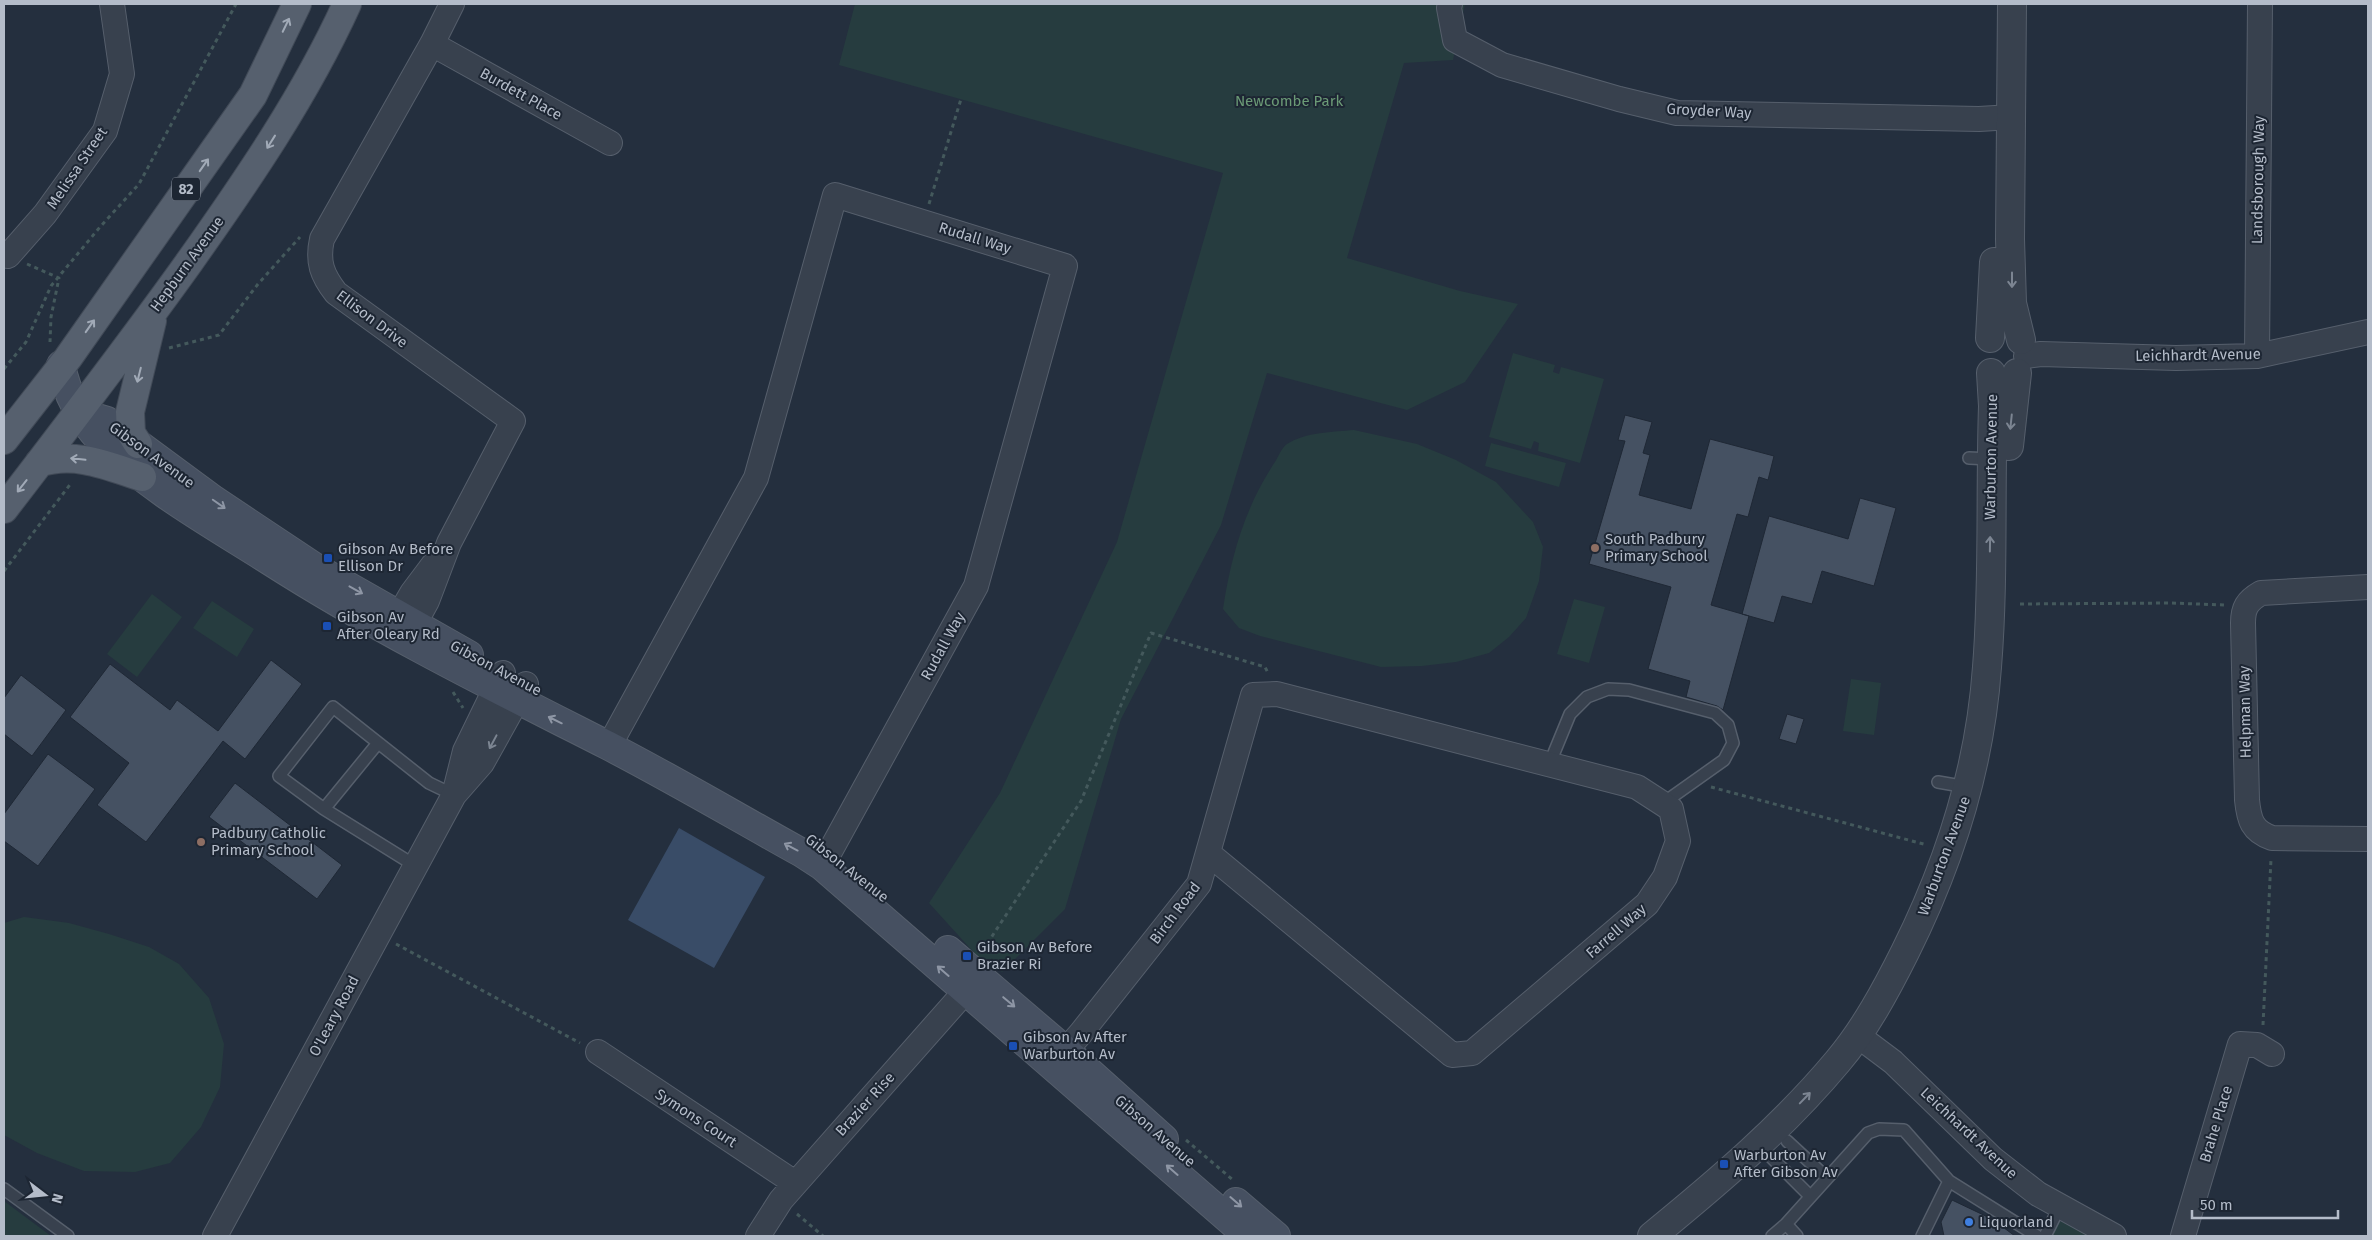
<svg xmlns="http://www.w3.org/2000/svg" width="2372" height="1240" viewBox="0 0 2372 1240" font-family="'Fira Sans',sans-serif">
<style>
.green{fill:#263c3f}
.water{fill:#394c67}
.building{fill:#455162;stroke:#1f2835}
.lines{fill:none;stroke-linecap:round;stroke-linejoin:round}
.service-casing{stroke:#565f6c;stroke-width:14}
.minor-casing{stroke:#565f6c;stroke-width:26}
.tertiary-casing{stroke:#565f6c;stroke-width:30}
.secondary-casing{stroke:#565f6c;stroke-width:30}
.primary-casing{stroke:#414a57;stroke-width:30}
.path{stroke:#44595c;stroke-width:3;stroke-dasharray:4 4;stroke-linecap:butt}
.service{stroke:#38414e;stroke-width:11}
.minor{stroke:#38414e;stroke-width:24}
.tertiary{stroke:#38414e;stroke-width:28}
.secondary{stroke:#465061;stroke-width:28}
.primary{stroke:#56606e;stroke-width:28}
.oneway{stroke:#a1aab7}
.oneway2{stroke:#7c8592}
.oneway3{stroke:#8e96a5}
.education-dot{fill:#8d6e63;stroke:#1d2633;stroke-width:2}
.transit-dot{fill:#1a4fb4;stroke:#1d2633;stroke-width:2}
.shop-dot{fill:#3f7fe0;stroke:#1d2633;stroke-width:2}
.labels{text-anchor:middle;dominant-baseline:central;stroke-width:4;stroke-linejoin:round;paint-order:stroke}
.shield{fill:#1d2633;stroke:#878f9c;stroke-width:1}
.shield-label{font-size:14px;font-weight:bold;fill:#b4bcc9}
.street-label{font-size:15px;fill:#b4bcc9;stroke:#1d2633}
.park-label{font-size:15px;fill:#6b9a76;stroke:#1d2633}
.poi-label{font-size:15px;fill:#b4bcc9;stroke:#1d2633;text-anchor:start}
</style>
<rect width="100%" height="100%" fill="#242f3e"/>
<path class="green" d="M855,4H1465L1453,60L1404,63L1347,258L1460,291L1518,304L1465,382L1407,410L1267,373L1221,525L1121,719L1065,909L1002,972L978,957L929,903L1000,793L1117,542L1223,173L839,65Z
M1513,353L1555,365L1553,372L1559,374L1561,367L1604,379L1580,463L1538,451L1539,443L1534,441L1531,449L1489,437Z
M1354,430L1417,444L1456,460L1496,482L1533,522L1543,547L1539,581L1526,618L1509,637L1489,653L1456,662L1422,666L1381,667L1260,636L1239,628L1223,609C1231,556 1245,507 1275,462C1278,457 1282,447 1287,444C1306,432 1333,432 1354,430Z
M1491,443L1566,463L1559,487L1485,466Z
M152,594L182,617L137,677L107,654Z
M1574,599L1605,607L1589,663L1557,654Z
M212,601L254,629L237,657L193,628Z
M1851,679L1881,683L1874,735L1843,731Z
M24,917L69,923L109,934L149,947L179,964L209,998L224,1044L220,1087L201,1127L170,1163L135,1172L84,1171L37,1153L4,1135V923Z
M4,1201L51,1236H4Z
M2070,1212L2114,1236H2046Z"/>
<path class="water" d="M679,828L765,877L714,968L628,920Z"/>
<path class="building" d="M1625,415L1652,422L1643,453L1650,455L1639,495L1691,509L1710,439L1774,456L1768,480L1759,477L1748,517L1737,514L1711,605L1749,616L1723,710L1717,706L1686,697L1690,681L1648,669L1671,587L1589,564L1625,441L1618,440Z
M1860,498L1896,508L1874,586L1822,571L1812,604L1782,596L1774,623L1742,614L1769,516L1848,539Z
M271,660L302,684L245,759L223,741L146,842L97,805L129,763L70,717L110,664L170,710L177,700L218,731Z
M21,675L66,710L32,756L4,734V698Z
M1787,714L1804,719L1796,744L1779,739Z
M48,754L95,789L38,866L4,841V814Z
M235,783L342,865L317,899L209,817Z
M1952,1200L1992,1219L2015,1236H1944L1941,1222Z"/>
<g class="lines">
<g class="service-casing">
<path id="service" d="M1969,458L1991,459
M1549,765L1570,714L1587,697L1608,689L1629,690L1715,713L1728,725L1733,743L1724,760L1662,804
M1938,782L1967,787
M324,809L378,743
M414,865L324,809L279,776L333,707L429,783L454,795
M1787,1141L1827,1178
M1771,1157L1810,1196
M4,1189L68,1236
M1786,1224L1797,1236
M1772,1236L1786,1224L1868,1133L1879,1129L1904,1130L1949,1181L2037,1236
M1922,1236L1949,1181
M2045,1236L2060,1206"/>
</g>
<g class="minor-casing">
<path id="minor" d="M1450,4L1449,8L1455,40L1502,65L1619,99L1677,113L1979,119L2012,117
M432,44L610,143
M4,254L8,256L45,214L105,131L122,74L112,4
M2026,356L2041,354L2176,358L2257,356L2368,332
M2257,356L2260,4
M2368,587L2261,593C2247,601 2243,608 2243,623L2247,800C2249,820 2252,831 2272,838L2368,839
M390,631L412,593L433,565
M405,641L427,601L449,543L513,421L336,293C322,275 317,262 322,239L432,44L452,4
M609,746L756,478L835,195L1065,266L976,586L822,866
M455,791L465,751L503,673
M1857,1035L1893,1062L1993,1159L2038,1194L2114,1236
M598,1052L795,1183
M1053,1065L1081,1033L1199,884L1253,695L1277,694L1637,787L1671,809L1678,841L1665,877L1647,904L1472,1053L1452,1055L1208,853
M215,1236L454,795L482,763L526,684
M758,1236L781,1200L978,977
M2183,1236L2240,1044L2257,1045L2272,1054"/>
</g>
<g class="tertiary-casing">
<path id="tertiary" d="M2012,4L2010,239L2012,303L2021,340
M1990,338L1994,262
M2009,446L2017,373
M1652,1236C1718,1182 1783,1127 1838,1061C1865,1029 1886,990 1905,952C1950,862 1980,768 1987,667C1994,581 1990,493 1993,406L1991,373"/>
</g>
<g class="secondary-casing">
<path id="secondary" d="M61,365C66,393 81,420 100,440C149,490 212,524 270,561C378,630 493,687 607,745C673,779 737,817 802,853L822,866L1248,1236
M80,413L107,421L214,500L316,568L469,655
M948,950L1066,1051L1164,1139
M1236,1202L1276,1236"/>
</g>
<g class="primary-casing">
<path id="primary" d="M4,440L68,358L253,95L297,4
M138,444L131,433L130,412L152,321
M39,463C75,451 108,466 142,477
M4,509C67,427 130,345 190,261C248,179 305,96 347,4"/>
</g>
<path class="path" d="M929,204L961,99
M27,264L59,278L51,317L50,342
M169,348L219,335L258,284L300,237
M4,369L26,342L51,286L100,227L139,184L236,4
M4,571L72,482
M2020,604L2171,603L2224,605
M453,692L463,708
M1711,787L1927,845
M396,944L580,1043
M983,950L1081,801L1151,633L1265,667L1268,673
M2263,1025L2271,859
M1186,1140L1233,1180
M797,1214L823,1236"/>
<use href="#service" class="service"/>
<use href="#minor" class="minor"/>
<use href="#tertiary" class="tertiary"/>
<use href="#secondary" class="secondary"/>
<use href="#primary" class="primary"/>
</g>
<defs><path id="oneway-shaft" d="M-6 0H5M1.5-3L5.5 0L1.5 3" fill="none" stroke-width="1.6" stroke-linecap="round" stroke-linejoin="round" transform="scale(1.25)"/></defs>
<g class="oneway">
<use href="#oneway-shaft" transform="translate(286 25) rotate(-64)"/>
<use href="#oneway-shaft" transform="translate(271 142) rotate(122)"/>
<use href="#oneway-shaft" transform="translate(204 165) rotate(-55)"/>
<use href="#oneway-shaft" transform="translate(90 326) rotate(-55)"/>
<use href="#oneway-shaft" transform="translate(139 375) rotate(104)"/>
<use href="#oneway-shaft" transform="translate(78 459) rotate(-174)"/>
<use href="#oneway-shaft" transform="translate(22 486) rotate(128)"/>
</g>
<g class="oneway2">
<use href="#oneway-shaft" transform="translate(2012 280) rotate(90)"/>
<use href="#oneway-shaft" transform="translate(2011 422) rotate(96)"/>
<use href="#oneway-shaft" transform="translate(1990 544) rotate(-89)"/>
<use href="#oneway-shaft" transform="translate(493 742) rotate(118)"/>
<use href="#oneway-shaft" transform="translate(1805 1098) rotate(-46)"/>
</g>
<g class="oneway3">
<use href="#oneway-shaft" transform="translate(219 504) rotate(35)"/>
<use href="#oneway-shaft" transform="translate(356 590) rotate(29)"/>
<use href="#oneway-shaft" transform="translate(555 720) rotate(-154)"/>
<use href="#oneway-shaft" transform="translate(791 847) rotate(-152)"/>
<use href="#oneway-shaft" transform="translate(943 971) rotate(-139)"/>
<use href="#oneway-shaft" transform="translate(1009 1002) rotate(40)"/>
<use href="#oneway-shaft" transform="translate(1172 1170) rotate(-139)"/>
<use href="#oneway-shaft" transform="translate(1236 1202) rotate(41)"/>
</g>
<g class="education-dot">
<circle cx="1595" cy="548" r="5"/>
<circle cx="201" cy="842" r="5"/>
</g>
<g class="transit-dot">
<rect x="323" y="553" width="10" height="10" rx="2.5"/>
<rect x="322" y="621" width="10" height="10" rx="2.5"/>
<rect x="962" y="951" width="10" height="10" rx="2.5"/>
<rect x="1008" y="1041" width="10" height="10" rx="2.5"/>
<rect x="1719" y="1159" width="10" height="10" rx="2.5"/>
</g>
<circle class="shop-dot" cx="1969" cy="1222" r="5"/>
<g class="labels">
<rect class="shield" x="172" y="177.5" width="28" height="23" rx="4"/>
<g class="shield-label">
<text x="186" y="189">82</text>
</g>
<g class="street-label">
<text transform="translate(521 94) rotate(29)">Burdett Place</text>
<text transform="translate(1709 111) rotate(3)">Groyder Way</text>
<text transform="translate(77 168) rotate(-56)">Melissa Street</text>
<text transform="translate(2258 180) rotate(-89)">Landsborough Way</text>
<text transform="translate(975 238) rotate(17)">Rudall Way</text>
<text transform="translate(187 264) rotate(-54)">Hepburn Avenue</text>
<text transform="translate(372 319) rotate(37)">Ellison Drive</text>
<text transform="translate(2198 355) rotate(-1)">Leichhardt Avenue</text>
<text transform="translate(152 455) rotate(36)">Gibson Avenue</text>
<text transform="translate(1991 457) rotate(-89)">Warburton Avenue</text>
<text transform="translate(943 646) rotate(-61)">Rudall Way</text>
<text transform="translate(496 668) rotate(28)">Gibson Avenue</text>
<text transform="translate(2245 712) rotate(-91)">Helpman Way</text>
<text transform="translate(1944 856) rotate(-70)">Warburton Avenue</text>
<text transform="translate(847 868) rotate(38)">Gibson Avenue</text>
<text transform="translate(1175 913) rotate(-53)">Birch Road</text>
<text transform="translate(1616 931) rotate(-41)">Farrell Way</text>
<text transform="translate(334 1016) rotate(-62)">O'Leary Road</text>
<text transform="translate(865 1104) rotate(-48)">Brazier Rise</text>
<text transform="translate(696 1118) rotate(33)">Symons Court</text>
<text transform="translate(2216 1124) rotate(-73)">Brahe Place</text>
<text transform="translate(1155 1131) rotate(41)">Gibson Avenue</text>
<text transform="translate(1969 1133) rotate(43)">Leichhardt Avenue</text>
</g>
<g class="park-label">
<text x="1289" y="101">Newcombe Park</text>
</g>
<g class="poi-label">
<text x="1605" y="539">South Padbury<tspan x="1605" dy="17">Primary School</tspan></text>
<text x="338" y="549">Gibson Av Before<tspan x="338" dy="17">Ellison Dr</tspan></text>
<text x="337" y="617">Gibson Av<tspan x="337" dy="17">After Oleary Rd</tspan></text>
<text x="211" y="833">Padbury Catholic<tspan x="211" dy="17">Primary School</tspan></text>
<text x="977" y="947">Gibson Av Before<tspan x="977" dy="17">Brazier Ri</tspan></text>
<text x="1023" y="1037">Gibson Av After<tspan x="1023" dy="17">Warburton Av</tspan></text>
<text x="1734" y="1155">Warburton Av<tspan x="1734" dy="17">After Gibson Av</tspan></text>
<text x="1979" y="1222">Liquorland</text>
</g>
</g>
<rect width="2372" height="1240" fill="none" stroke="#b4bcc9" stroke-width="10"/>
<g transform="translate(45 1195) rotate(106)" stroke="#1d2633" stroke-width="4" paint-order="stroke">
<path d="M0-4L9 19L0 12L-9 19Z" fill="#b4bcc9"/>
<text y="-8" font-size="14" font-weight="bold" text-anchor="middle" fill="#b4bcc9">N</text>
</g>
<path d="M2192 1210v8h146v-8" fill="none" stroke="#b4bcc9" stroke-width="2.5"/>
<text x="2200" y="1210" font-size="15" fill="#b4bcc9" stroke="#1d2633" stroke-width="4" paint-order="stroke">50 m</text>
</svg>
